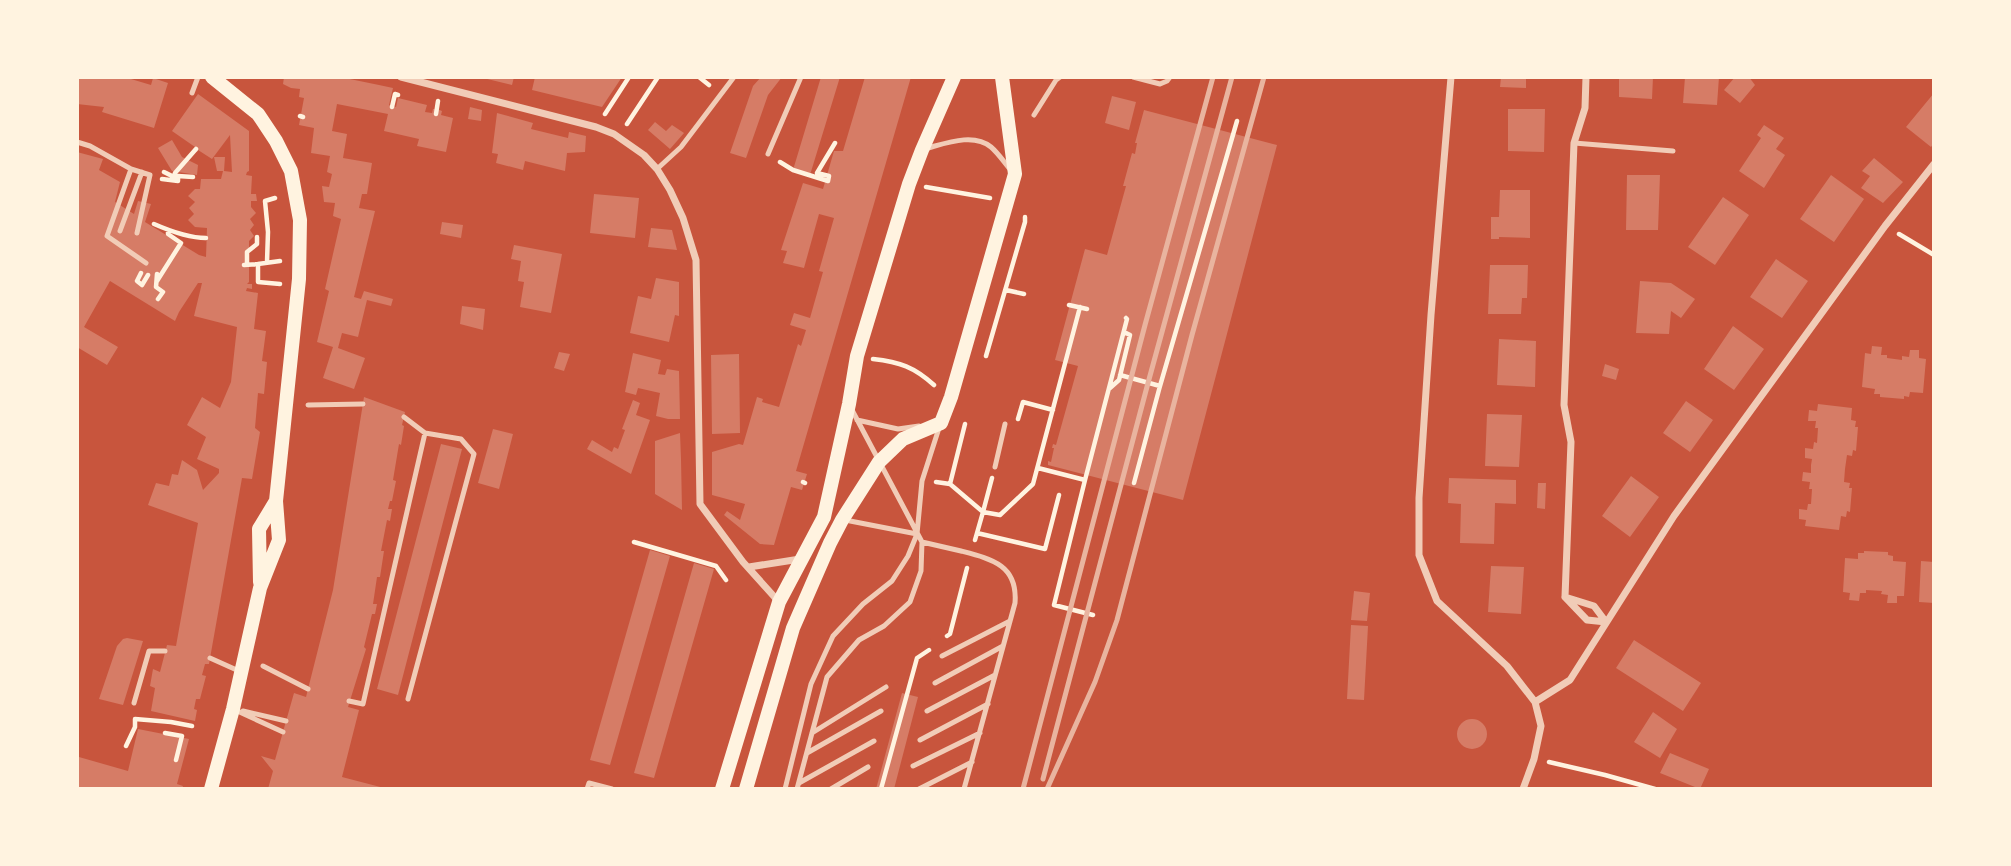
<svg xmlns="http://www.w3.org/2000/svg" width="2011" height="866" viewBox="0 0 2011 866" font-family="'DM Sans',sans-serif">
<style>
.building{fill:#d67c66}
.lines{fill:none;stroke-linecap:round;stroke-linejoin:round}
.path{stroke:#fff3e0;stroke-width:4.5}
.service{stroke:#f1ccb7;stroke-width:5}
.minor{stroke:#f1ccb7;stroke-width:7}
.secondary{stroke:#fff3e0;stroke-width:14}
.rail{stroke:#e9b49f;stroke-width:5}
</style>
<rect width="100%" height="100%" fill="#c8553d"/>
<path class="building" d="M77,77H132L131,79L151,85L153,78L168,83L154,128L102,112L104,107L77,104Z
M284,77H340L379,85L393,88L389,105L396,107L398,98L427,105L425,112L432,113L433,109H437L442,111L441,115L453,118L446,152L417,146L419,139L384,131L388,114L337,104L332,131L347,134L343,158L372,163L367,194H362L359,208L375,211L354,297L361,299L364,291L393,299L391,306L367,300L358,337L342,333L338,348L365,358L354,389L323,378L333,347L317,342L329,291L325,289L341,219L333,216L335,203L324,202L322,186L329,187L332,174L327,172L330,156L311,153L314,128L299,125L304,98L299,97L300,89L291,88L283,84Z
M479,77H514L512,85Z
M535,77H622L602,107L532,90Z
M761,77H782L768,95L746,158L730,153L753,86Z
M821,77H840L810,175L793,170Z
M865,77H911L796,471L807,474L802,490L791,487L774,545L760,544L724,515L727,511L740,520L745,504L712,495V452L739,444L743,445L757,397L763,399L762,402L779,407L798,344L801,346L806,330L790,325L794,313L810,318L823,272L819,271L834,218L819,214L804,268L783,263L787,251L781,250L803,183L823,189L834,151H843Z
M1501,77H1526V88L1500,87Z
M1619,77H1653L1652,99L1619,97Z
M1685,77H1719L1717,105L1683,103Z
M1735,77H1749L1755,85L1740,103L1724,90Z
M1934,93V143L1931,147L1906,127Z
M198,94L249,131V171L247,172L246,175L252,176L251,194H256L257,201H251V207L256,213L250,219L254,225L250,230L254,236L249,241V282L247,284H252V289L247,288L246,291L258,293L254,329L266,331L262,361L267,362L264,394L258,393L255,428L260,432L252,479L242,478L209,664H205L202,675L206,676L200,699H196L194,709L197,710L195,721L151,711L155,688L150,686L153,669L160,672L167,645L176,646L198,523L148,505L156,483L169,486L172,474L178,475L182,460L197,470L203,490L219,473V469L197,459L206,437L187,425L202,397L220,408L231,382L237,327L194,316L202,283H198L179,312L175,321L110,281L84,327L118,347L107,365L77,347V152L103,159L99,170L120,182L115,202L134,214L138,201L151,204L145,222L199,255L206,257L207,228L195,227L188,220L194,214L189,208L195,202L188,196L195,189H200L201,179H221L223,171H217L214,157H225L224,171L232,172L230,135L212,159L198,150L197,152L195,151V147L172,131Z
M1112,96L1136,102L1129,130L1105,123Z
M470,107L482,110L481,121L468,119Z
M1508,109H1545L1544,152L1508,151Z
M1144,110L1277,145L1183,500L1048,465V461L1051,462L1054,448H1052L1053,444L1056,445L1078,366L1055,360L1085,249L1107,255L1126,186H1123L1132,153L1135,154L1137,143H1135Z
M497,113L533,123L531,129L568,138L569,132L586,136L585,152L567,153L565,171L525,161L523,170L496,163L498,154L492,153Z
M655,122L666,131L672,125L684,133L670,149L648,130Z
M1764,125L1784,138L1776,149L1785,155L1764,188L1739,171L1761,138L1757,135Z
M172,140L182,157L198,165L197,175L172,171L158,148Z
M1874,158L1903,182L1883,203L1861,188L1870,176L1862,171Z
M1627,175H1660L1658,230H1626Z
M1831,175L1864,199L1834,242L1800,219Z
M1500,190H1530V238L1499,237V239H1491V217H1499Z
M594,194L639,198L635,238L590,233Z
M1723,197L1749,215L1715,265L1688,247Z
M442,222L463,225L461,238L440,234Z
M651,228L672,230L677,250L648,247Z
M514,245L562,254L551,313L520,307L524,282L518,281L521,261L511,259Z
M1776,259L1808,281L1782,318L1750,297Z
M1490,265H1528L1527,298H1522L1521,314H1488Z
M656,278L679,282V316L675,315L669,342L630,333L638,296L651,299Z
M1640,281L1671,283L1695,299L1681,318L1671,311L1669,334L1636,333Z
M462,306L485,309L483,330L460,324Z
M1733,326L1764,349L1734,390L1704,369Z
M1499,339L1536,341L1535,387L1497,385Z
M1872,346L1882,347L1881,355H1887V358L1902,360V356L1909,357L1910,350H1919V358L1926,359L1923,393L1910,392L1909,397L1904,396V399L1880,397V394H1874L1875,389L1862,387L1865,353L1871,354Z
M559,352L570,354L564,371L554,368Z
M633,353L661,360L658,374L665,375L667,369L679,371L680,419H668L656,416L660,393L638,388L636,395L625,392Z
M739,354L740,433L712,434L711,355Z
M1605,364L1619,369L1616,380L1602,376Z
M364,397L405,412L402,425L404,426L401,445L399,444L393,480L396,481L392,501H390L388,509H392L390,521L387,520L381,551H384L380,577H377L373,604H377L375,614H372L364,647L366,649L348,707L359,710L342,777L388,789H268L273,771L261,756L275,760L294,693L306,697L333,590Z
M633,400L640,403L636,415L650,420L631,474L587,449L592,440L612,452L614,447L618,449L625,430L622,429Z
M1686,401L1713,420L1690,452L1663,433Z
M1818,404L1852,408L1851,420L1856,421L1855,427H1858L1856,451L1853,450L1852,456L1847,455L1845,469L1844,482L1850,483L1849,488H1852L1850,512L1847,511L1846,517L1841,516L1839,530L1805,526L1806,520L1799,519V509L1807,510L1808,504H1811L1812,489H1809L1810,482L1802,481L1803,472L1811,473V465L1812,459L1805,458V448L1813,449L1814,442L1817,443L1818,428H1815L1816,421H1808L1809,410L1817,411Z
M1487,414L1522,415L1519,467L1485,466Z
M493,429L513,434L499,489L478,483Z
M680,433L681,459L682,510L655,494V441Z
M441,444L462,449L398,695L377,689Z
M1631,476L1659,497L1630,537L1602,516Z
M1449,478L1516,480V504L1495,503L1494,544L1460,543L1461,504L1448,503Z
M1538,483H1546L1545,509L1537,508Z
M650,550L670,556L610,765L590,760Z
M1864,551L1888,552V555L1893,556V561L1906,562L1904,596H1897V603H1887L1888,595L1881,594L1882,591L1866,590V593H1860L1859,601L1849,600L1850,593L1843,592L1845,558L1858,559V553H1864Z
M1921,561L1934,562V603L1919,602Z
M694,563L714,569L654,778L634,773Z
M1491,566L1524,567L1521,614L1488,612Z
M1354,591L1370,593L1367,621L1351,620Z
M1351,625L1368,626L1364,700L1347,699Z
M127,638L143,641L123,705L99,699L117,646L123,639Z
M1634,640L1701,683L1683,711L1616,668Z
M902,693L918,697L894,789H876Z
M1653,712L1677,729L1660,758L1634,742Z
M1457 734a15 15 0 1 1 30 0a15 15 0 1 1-30 0Z
M138,729L189,739L177,784L183,786L182,789H77V768L79,757L128,771Z
M1670,753L1709,769L1700,789L1660,773Z"/>
<g class="lines">
<path class="path" d="M699,77L709,85
M392,107L395,94L398,95
M436,114L438,101
M605,114L629,77
M300,116L303,117
M627,124L658,77
M780,162L793,170L828,181L829,176L817,173L835,143
M164,172L174,177L175,173L196,149
M162,179L178,181V176L193,177
M926,187L990,198
M154,224C170,231 189,238 206,238
M1899,234L1934,255
M267,262L268,232L265,201L275,198
M258,264L280,261
M244,265L258,264V282L280,284
M247,265V252L257,244V237
M141,273L137,281L142,285L148,275
M157,274L156,287L163,292L158,299
M157,281L181,243L168,234V230
M1006,290L1024,294
M1069,305L1087,309
M986,356L1025,222V217
M873,359C900,362 914,367 934,385
M1120,375L1160,386L1237,121
M1110,388L1119,380L1130,335L1124,332
M1018,419L1023,402L1053,410
M1038,468L1085,480L1127,319L1126,318
M1085,480L1054,605L1093,615
M803,482L805,483
M936,482L950,484L983,512L992,478
M1134,483L1160,386
M950,484L965,424
M977,533L1045,549L1059,495
M975,540L983,512L1000,515L1033,484L1080,307
M634,542L716,566L726,580
M947,636L950,634L967,568
M165,733L182,736L176,760
M126,746L135,727V719L171,722L192,726
M1549,762L1605,775L1655,789
M881,789L917,658L929,650"/>
<path class="service" d="M1133,77L1160,84L1167,81L1170,77
M192,93L198,77
M1034,115L1056,80L1060,77
M77,142L90,146L131,169L107,236L146,263
M1574,143L1673,151
M924,149C944,144 973,132 991,147C998,153 1004,162 1010,169
M768,154L801,77
M131,169L150,175L137,233
M657,169L681,147L734,77
M120,231L142,172
M308,405L363,404
M404,417L425,433L461,439L474,454L408,699
M857,420L898,429L919,426
M995,467L1005,424
M845,520L917,534
M922,542C935,545 948,548 961,551C992,559 1018,565 1015,603L964,789
M942,656L1010,621
M210,658L239,671
M263,666L308,689
M935,683L1003,646
M349,701L363,704L425,433
M134,703L149,651H165
M233,709L283,732
M243,711L286,721
M927,711L995,675
M812,733L886,687
M920,740L988,704
M807,753L881,711
M913,766L980,733
M799,783L874,741
M587,789L589,783L612,789
M785,789L811,684L833,636L863,604L892,581L908,556L917,534L922,481L939,428
M797,789L827,677L859,640L884,626L910,602L921,571L922,542L852,410
M831,789L868,767
M919,789L972,762"/>
<path class="minor" d="M401,77L596,127L614,134L644,155L657,169L670,190L683,218L696,260L700,504L743,562L779,602
M1451,77L1431,315L1419,498V555L1437,601L1507,666L1535,702L1541,726L1534,759L1523,789
M749,567L800,559
M1565,597L1571,442L1564,405L1574,143L1585,108L1586,77
M1565,597L1594,606L1606,622L1587,620Z
M1535,702L1570,680L1674,516L1885,226L1934,164"/>
<path class="secondary" d="M260,582L259,529L276,501
M211,789L233,709L260,588L279,540L276,501L299,279L300,220L291,171L276,141L258,114L212,77
M722,789L779,602L824,517L849,404L857,356L909,184L922,150L954,77
M746,789L793,628L830,543L842,520L879,462L903,439L941,423L951,397L1015,174L1002,77"/>
<path class="rail" d="M1043,779L1148,383L1232,77
M1023,789L1145,325L1213,77
M1047,789L1095,682L1117,620L1192,335L1264,77"/>
</g>
<rect width="2011" height="866" fill="none" stroke="#fff3e0" stroke-width="158"/>
</svg>
